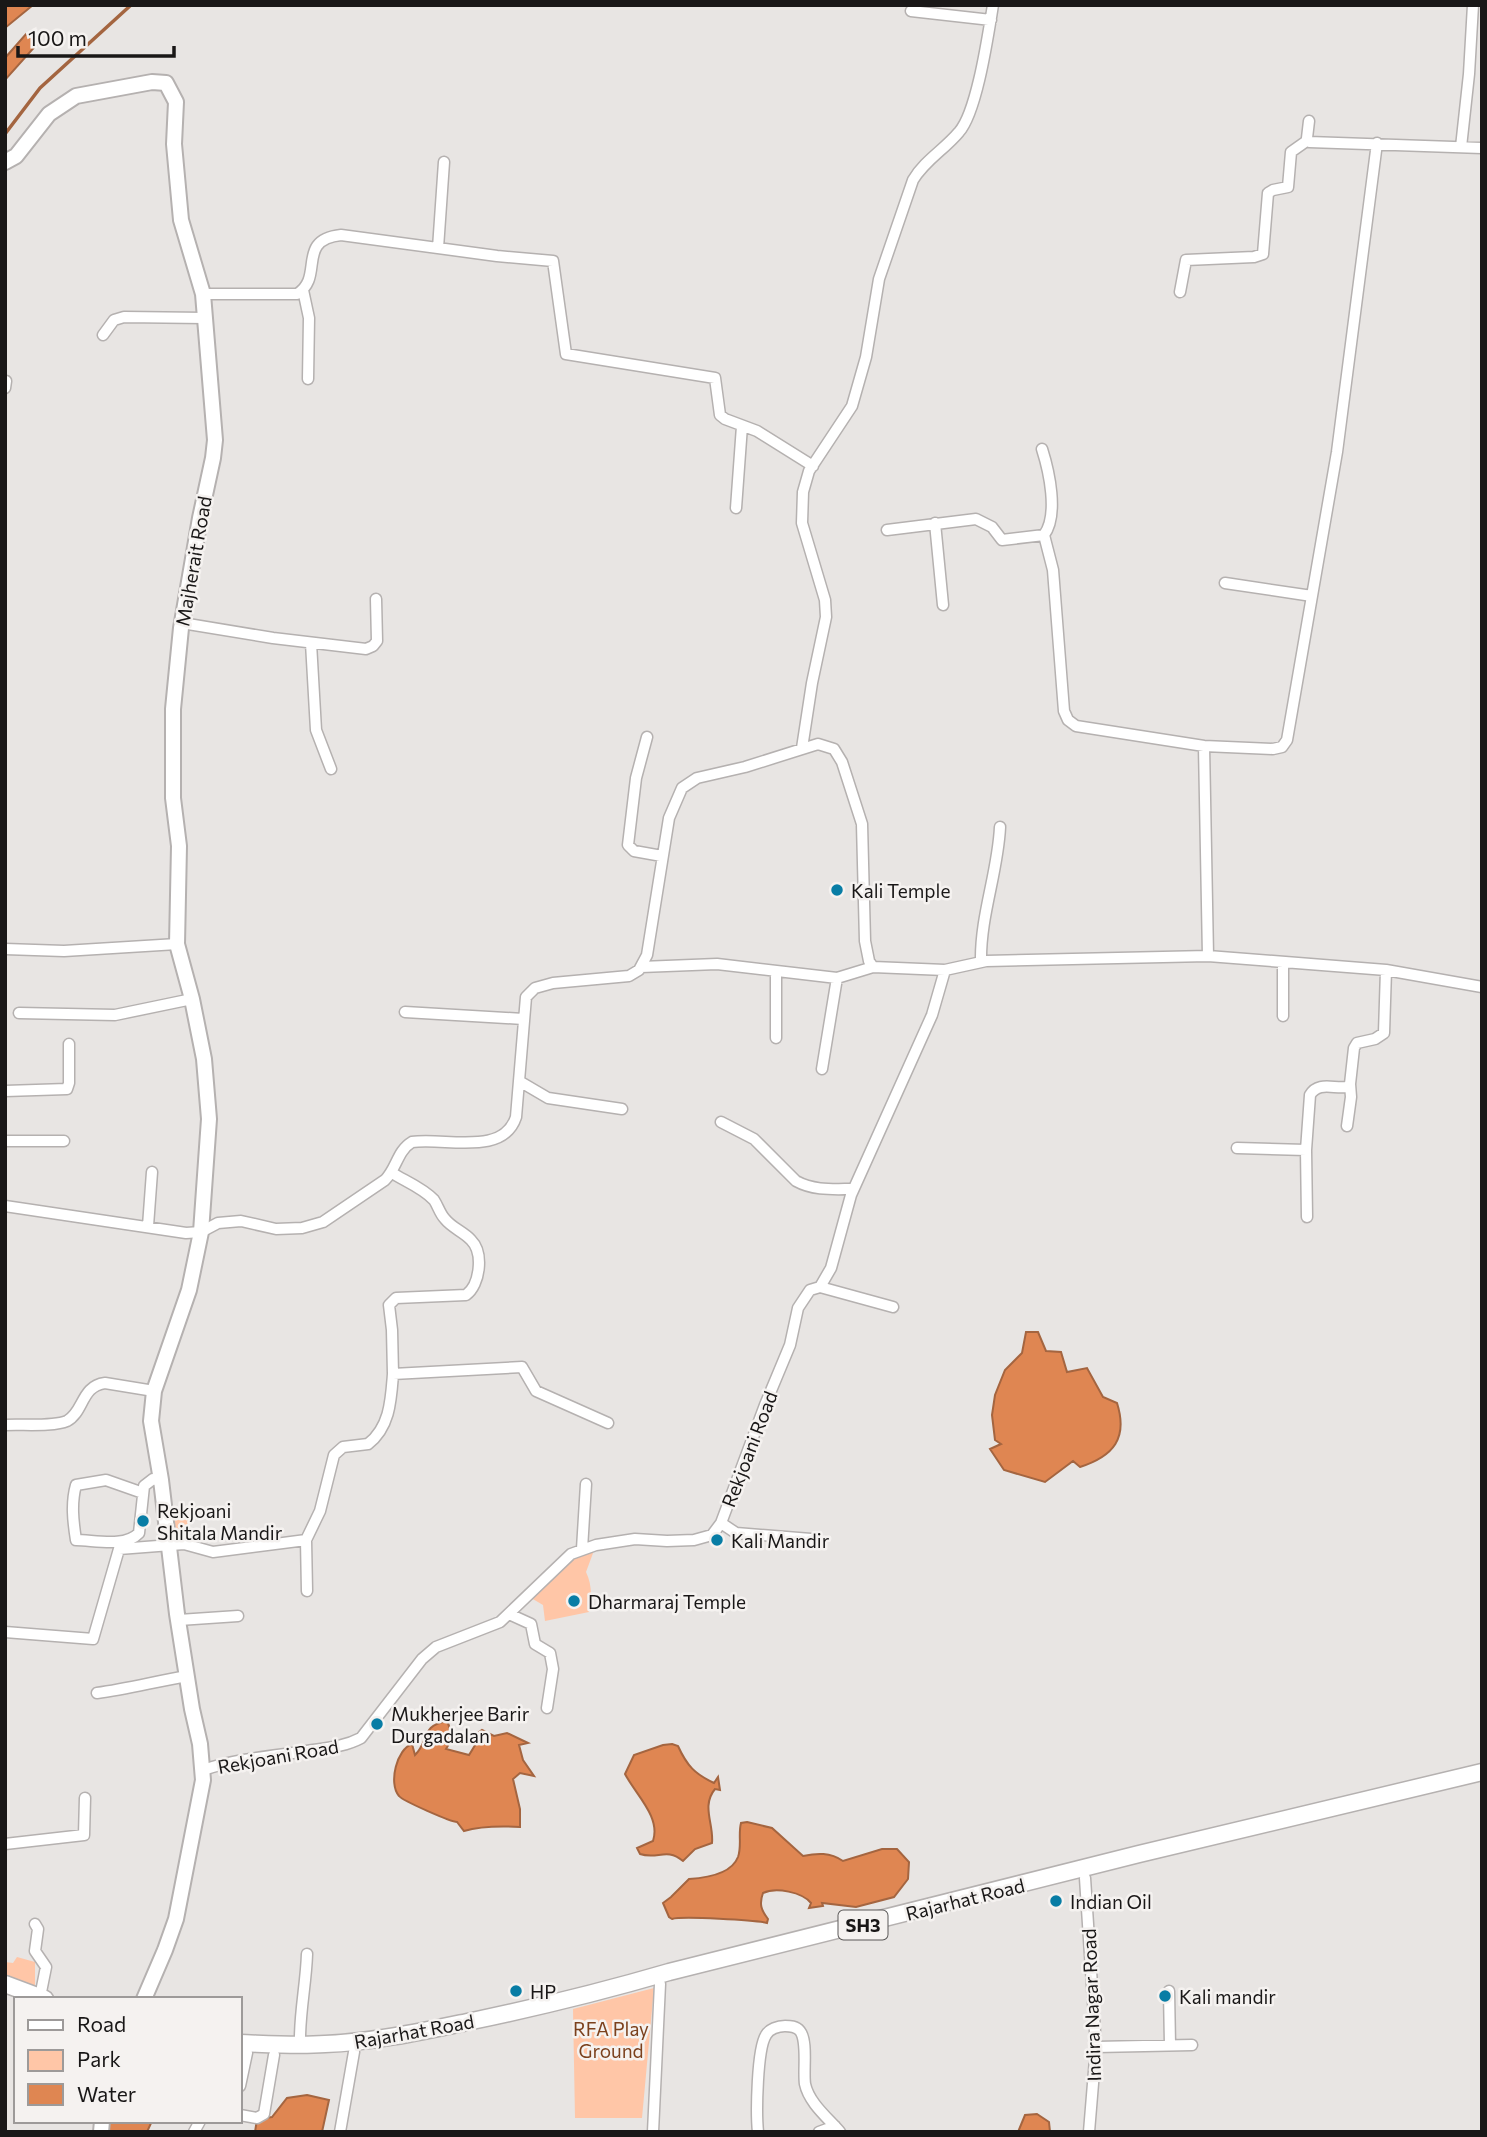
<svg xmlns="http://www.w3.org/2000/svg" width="1487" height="2137" viewBox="0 0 1487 2137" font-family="Commissioner,sans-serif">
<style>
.green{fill:#ffc6a7}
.water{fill:#df8652;stroke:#a46540;stroke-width:2}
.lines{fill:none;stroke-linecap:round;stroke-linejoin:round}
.stream{stroke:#a46540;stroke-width:3.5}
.street-casing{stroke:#b5b1b0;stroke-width:13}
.secondary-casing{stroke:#b5b1b0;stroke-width:18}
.primary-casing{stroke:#b5b1b0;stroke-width:19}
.street{stroke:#fff;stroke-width:10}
.secondary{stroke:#fff;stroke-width:14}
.primary{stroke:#fff;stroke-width:16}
.poi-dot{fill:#087da5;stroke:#f5f2f0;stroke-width:2.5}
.labels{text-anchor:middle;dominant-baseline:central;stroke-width:5;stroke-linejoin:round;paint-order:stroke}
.shield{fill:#f5f2f0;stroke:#5b5958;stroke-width:2}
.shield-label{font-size:18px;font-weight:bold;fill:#191717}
.street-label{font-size:19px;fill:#191717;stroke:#f5f2f0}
.poi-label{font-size:19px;fill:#191717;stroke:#f5f2f0;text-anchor:start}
.park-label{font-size:19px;fill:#7c411d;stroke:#f5f2f0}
</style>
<rect width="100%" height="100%" fill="#e8e5e3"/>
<path class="green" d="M171,1518L190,1519L188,1540H174Z
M596,1545L586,1572C592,1584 592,1598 589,1612L545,1621L543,1605L526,1595L571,1554Z
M17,1957L35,1962V1990L5,1979V1962L13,1963Z
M654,1988L642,2118H575L573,2009Z"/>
<path class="water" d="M5,5H33L5,28Z
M26,34L39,42L5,80V58Z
M1026,1332H1038L1046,1351L1061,1352L1067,1372L1087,1368L1103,1397L1117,1403C1128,1438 1114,1456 1080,1467L1073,1461L1045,1482L1004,1470L990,1449L1001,1444L995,1440L992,1415L995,1395L1005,1370L1022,1353Z
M447,1721C452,1731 452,1740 446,1749L469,1755L477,1742L475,1735L482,1730L494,1736L507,1733L528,1743L519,1745L523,1760L534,1776L520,1773L513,1779L520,1809V1827C501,1826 481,1826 464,1831L457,1822C451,1822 403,1801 399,1796C388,1783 397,1749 412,1744L415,1755C430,1740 420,1726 447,1721Z
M672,1744L678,1746C687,1766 695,1774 714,1783L718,1777L720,1790L715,1789C701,1806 714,1824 712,1843L695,1849L683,1861C666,1847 658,1860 640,1854L637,1848L653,1841C661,1817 636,1795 625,1774L634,1755L663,1745Z
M747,1822L772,1828L803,1856C817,1853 830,1852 843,1861L882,1849H897L909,1862L908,1879L894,1897L856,1907L822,1903L823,1906L809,1908L811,1903C802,1892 776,1887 763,1893C759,1904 761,1910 768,1919L767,1923C756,1920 682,1916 672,1919L669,1917L663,1903L671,1897L689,1879C705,1878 731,1875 738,1857C742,1846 738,1834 741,1823Z
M307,2095L329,2100L322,2132H255L257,2119L272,2117L287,2098Z
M1037,2114L1049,2122L1050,2132H1018L1025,2115Z
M105,2121H152L147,2132H105Z"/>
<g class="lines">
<path class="stream" d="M5,134L40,88L131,5"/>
<g class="street-casing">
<path id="street" d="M911,11L991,20
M1309,121L1307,138L1309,142L1482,148
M1461,147L1469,74L1473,5
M438,248L444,162
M303,290L309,318L308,379
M1180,292L1186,260L1254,257L1263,254L1268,193L1273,190L1288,187L1291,152L1308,140
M203,294H297C325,277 295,240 341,235L497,256L553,261L566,354L715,378L720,415L725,419L757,431L813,466
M103,335L114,320L124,317L205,318
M5,388L6,381
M736,508L742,426
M935,523L943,605
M887,530L976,519L992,527L1002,540L1044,535C1059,515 1049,471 1042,449
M1044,535L1053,570L1064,711L1068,720L1076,726L1204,746L1273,749L1282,747L1287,740L1337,452L1377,143
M1225,583L1312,596
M182,623L273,638L366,649L373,646L377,641L376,599
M311,643L316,730L331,769
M647,737L636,778L628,845L634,851L662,856
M1204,746L1208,956
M802,748L812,683L826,617L825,600L802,523L803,492L809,471L852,406L866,357L879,279L913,180C925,160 944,150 959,132C977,112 988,35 993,5
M5,949L64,951L177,944
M981,962C980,916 998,872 1000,827
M641,967L717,964L837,978L873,967L945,970L986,961L1208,956L1386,970L1482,987
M405,1012L523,1019
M19,1013L115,1015L192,999
M1283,1016V962
M776,1038V971
M822,1069L837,978
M519,1081L548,1098L622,1109
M5,1091L67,1089L69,1083V1044
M721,1122L754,1139L796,1181C814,1191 834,1189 853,1189
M1347,1126L1351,1097L1350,1084
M5,1141H64
M1237,1148L1306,1150
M392,1173C405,1181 423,1188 434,1200C438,1206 440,1214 445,1219C452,1228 464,1232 471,1240C484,1253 480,1285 466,1295L396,1298L389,1305L392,1330L393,1374
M5,1206L186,1233L201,1232L218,1223L241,1221L276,1229L302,1228L323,1222L385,1180C397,1168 397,1151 412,1142C445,1137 503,1157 516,1117L526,997L535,988L553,983L629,976L639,970L647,955L669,818L682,788L697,778L745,767L818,744L834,749L842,762L862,824L865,941L869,961L873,967
M1307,1217L1306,1150L1310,1095C1318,1081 1334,1089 1347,1087L1350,1084L1354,1048L1357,1043L1375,1039L1384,1033L1386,970
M148,1226L152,1172
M820,1287L831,1268L851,1195L932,1015L945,970
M820,1287L893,1307
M5,1425C22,1424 53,1427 67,1421C84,1412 81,1386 105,1383L154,1391
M143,1493L106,1480L76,1485C71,1503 73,1521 76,1540C94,1540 125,1548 139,1533L144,1486L153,1479L161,1480
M721,1523L736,1533L811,1539
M306,1540L307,1591
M582,1549L586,1484
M509,1614L531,1624L535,1644L550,1653L553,1669L547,1708
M179,1620L238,1616
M5,1632L93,1639L119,1549L184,1544L213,1552L306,1540L320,1511L334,1455L343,1447L368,1444C390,1427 391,1400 393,1374L522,1367L536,1391L608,1423
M97,1693C128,1689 157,1681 188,1676
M203,1770C235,1759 273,1756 307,1751C326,1748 344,1747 361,1738L422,1659L436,1647L500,1622L571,1554L596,1545L635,1539L667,1541L694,1540L712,1535L721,1523L765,1405L790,1345L798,1308L810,1290L820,1287
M5,1844L84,1835L85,1798
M1085,1878L1096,2047L1089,2132
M35,1924L38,1929L35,1951L46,1967L40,1997
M1169,1991L1170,2045
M300,2045C299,2015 306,1985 307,1954
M1096,2047L1192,2045
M240,2086L247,2053
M240,2115L257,2118L264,2114L274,2055
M194,2132L200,2121
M340,2132L354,2052
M653,2132L660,1984
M758,2132C756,2113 757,2049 766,2035C769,2029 778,2026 785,2026C790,2026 796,2026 800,2031C808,2041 803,2071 805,2084C809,2103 828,2118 840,2132
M819,2132L835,2126"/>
</g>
<g class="secondary-casing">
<path id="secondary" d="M5,162L16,156L49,114L76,96L152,82L166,83L176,102L174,144L181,220L203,294L215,440L213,458L200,518L181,628L173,709V798L179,846L177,944L192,999L204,1059L209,1119L201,1232L189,1290L154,1391L151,1421L161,1480L177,1614L192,1709L200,1744L203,1780L176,1919L165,1950L144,1999
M101,2132L102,2121"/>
</g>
<g class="primary-casing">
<path id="primary" d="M5,1984L45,1999
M240,2043C268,2044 297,2046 325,2044C375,2042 424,2031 472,2021C539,2007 604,1991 669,1972L1139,1854L1482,1772"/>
</g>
<use href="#street" class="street"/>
<use href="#secondary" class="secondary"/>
<use href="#primary" class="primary"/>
</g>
<g class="poi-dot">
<circle cx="837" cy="890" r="7"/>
<circle cx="143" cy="1521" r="7"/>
<circle cx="717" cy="1540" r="7"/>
<circle cx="574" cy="1601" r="7"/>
<circle cx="377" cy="1724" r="7"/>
<circle cx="1056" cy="1901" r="7"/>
<circle cx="516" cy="1991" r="7"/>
<circle cx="1165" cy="1996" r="7"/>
</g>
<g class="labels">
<rect class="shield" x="838.5" y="1910.5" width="49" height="29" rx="5"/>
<g class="shield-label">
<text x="863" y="1925">SH3</text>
</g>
<g class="street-label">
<text transform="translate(193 561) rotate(-80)">Majherait Road</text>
<text transform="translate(749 1449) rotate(-69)">Rekjoani Road</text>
<text transform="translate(278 1756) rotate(-10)">Rekjoani Road</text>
<text transform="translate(965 1899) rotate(-14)">Rajarhat Road</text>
<text transform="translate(1091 2005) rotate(-92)">Indira Nagar Road</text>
<text transform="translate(414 2031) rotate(-10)">Rajarhat Road</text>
</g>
<g class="poi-label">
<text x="851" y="890">Kali Temple</text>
<text x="157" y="1510">Rekjoani<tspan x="157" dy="22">Shitala Mandir</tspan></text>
<text x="731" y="1540">Kali Mandir</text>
<text x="588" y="1601">Dharmaraj Temple</text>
<text x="391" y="1713">Mukherjee Barir<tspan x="391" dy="22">Durgadalan</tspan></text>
<text x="1070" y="1901">Indian Oil</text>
<text x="530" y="1991">HP</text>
<text x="1179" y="1996">Kali mandir</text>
</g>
<g class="park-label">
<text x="611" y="2028">RFA Play<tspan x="611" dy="22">Ground</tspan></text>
</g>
</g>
<rect width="1487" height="2137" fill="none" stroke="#191717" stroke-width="14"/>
<rect x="14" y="1997" width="228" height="126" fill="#f5f2f0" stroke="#9d9a99" stroke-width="2"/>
<rect x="28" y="2020" width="35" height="10" fill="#ffffff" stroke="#9d9a99" stroke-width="2"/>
<text x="77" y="2032" font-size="21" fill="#191717">Road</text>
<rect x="28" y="2050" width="35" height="21" fill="#ffc6a7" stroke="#9d9a99" stroke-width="2"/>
<text x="77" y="2067" font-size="21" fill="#191717">Park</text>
<rect x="28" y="2084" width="35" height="21" fill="#df8652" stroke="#9d9a99" stroke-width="2"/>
<text x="77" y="2102" font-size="21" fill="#191717">Water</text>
<path d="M18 46v10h156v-10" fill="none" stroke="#191717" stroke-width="3.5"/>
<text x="28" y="46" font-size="21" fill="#191717" stroke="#f5f2f0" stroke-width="5" paint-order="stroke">100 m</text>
</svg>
